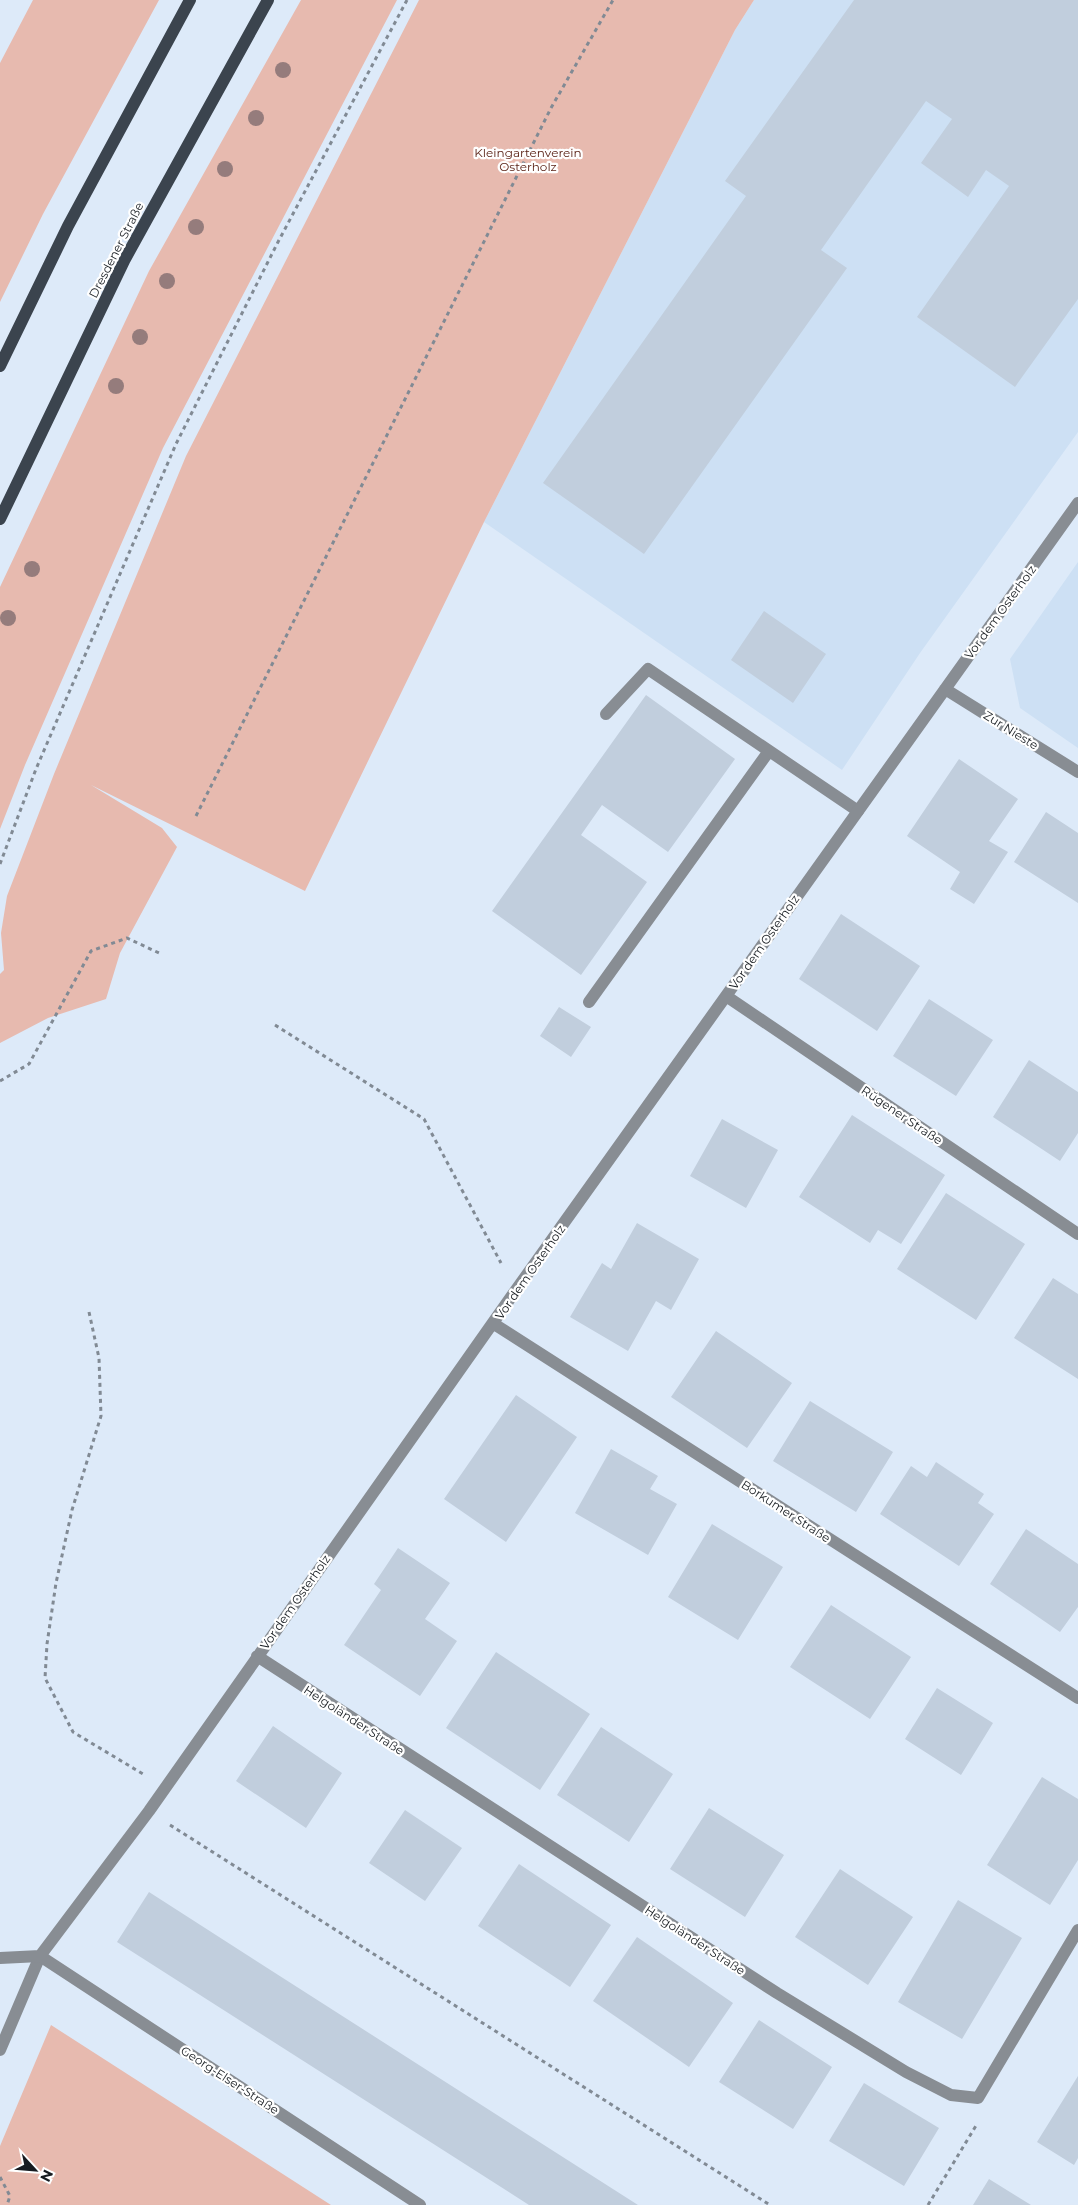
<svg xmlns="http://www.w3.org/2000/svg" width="1078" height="2205" viewBox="0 0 1078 2205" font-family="Montserrat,sans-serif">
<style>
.built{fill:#cde0f4}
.green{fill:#e7baaf}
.building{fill:#c1cedd}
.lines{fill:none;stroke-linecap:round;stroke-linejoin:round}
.path{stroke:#818a94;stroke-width:3;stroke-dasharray:4 4;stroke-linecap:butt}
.service{stroke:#888d93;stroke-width:12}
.minor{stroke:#888d93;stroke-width:12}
.primary{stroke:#3b444e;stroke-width:12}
.tree{fill:#957c7c}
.labels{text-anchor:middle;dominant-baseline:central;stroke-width:4.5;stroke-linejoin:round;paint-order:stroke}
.park-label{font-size:12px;fill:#5a2216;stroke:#fff}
.street-label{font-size:12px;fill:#161b20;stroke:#fff}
</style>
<rect width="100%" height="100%" fill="#ddeaf9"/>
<path class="built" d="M754,0H1078V432L920,653L842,770L484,522L735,30Z
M1078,562V748L1020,708L1010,659Z"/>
<path class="green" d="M33,0H159L43,214L0,302V63Z
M301,0H397L163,448L25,765L0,829V587L149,271Z
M419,0H754L735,30L484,522L305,891L91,785L162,828L177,847L120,953L106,999L48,1018L0,1043V974L4,970L1,933L7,896L54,774L186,456Z
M51,2025L331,2205H0V2146Z"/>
<path class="building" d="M854,0H1078V299L1015,387L917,317L1009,186L986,170L968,197L921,163L952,119L926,101L821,250L847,268L644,554L543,483L746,196L725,181Z
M764,611L826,654L793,703L731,660Z
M646,695L735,759L668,852L602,805L581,835L647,882L581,975L492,911Z
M959,759L1018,799L989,841L1008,852L974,904L950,889L960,872L907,836Z
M1046,812L1078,833V903L1014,862Z
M841,914L920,966L877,1031L799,979Z
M929,999L993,1040L956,1096L893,1056Z
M559,1007L591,1027L571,1057L540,1036Z
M1029,1060L1078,1092V1133L1060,1161L993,1117Z
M852,1115L945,1175L901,1244L878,1230L870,1243L799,1197Z
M722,1119L778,1150L746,1208L690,1176Z
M946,1193L1025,1244L976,1320L897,1269Z
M637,1223L699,1259L671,1310L656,1301L628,1351L570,1317L602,1263L611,1269Z
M1053,1278L1078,1294V1379L1014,1338Z
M716,1331L792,1383L747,1448L671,1397Z
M516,1395L577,1437L506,1542L444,1499Z
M810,1401L893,1452L856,1512L773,1461Z
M611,1449L658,1476L650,1489L677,1504L648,1555L575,1513Z
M936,1462L984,1494L978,1503L994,1514L959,1566L880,1514L911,1466L927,1477Z
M712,1524L783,1567L738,1640L668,1597Z
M1026,1529L1078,1564V1607L1060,1632L990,1584Z
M398,1548L450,1583L425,1619L457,1641L420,1696L344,1645L381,1590L374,1584Z
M831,1605L911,1657L870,1719L790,1667Z
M496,1652L590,1714L540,1790L446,1728Z
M937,1688L993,1723L961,1775L905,1739Z
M273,1726L342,1773L306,1828L236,1781Z
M601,1727L673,1774L629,1842L557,1795Z
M1042,1777L1078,1799V1860L1050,1905L987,1865Z
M709,1808L784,1855L745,1917L670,1869Z
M405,1810L462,1848L425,1901L369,1863Z
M519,1864L611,1925L570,1987L478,1926Z
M840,1869L913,1917L868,1985L795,1937Z
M149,1892L297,1987L638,2205H529L117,1942Z
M958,1900L1022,1938L962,2039L898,2002Z
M637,1937L733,2003L689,2067L593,2001Z
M759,2020L832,2067L793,2129L719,2082Z
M1078,2076V2158L1074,2165L1037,2142Z
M864,2083L939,2128L904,2186L829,2141Z
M989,2179L1031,2205H973Z"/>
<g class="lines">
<path class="path" d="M196,816L551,108L613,0
M0,864L36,769L176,444L278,242L407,0
M275,1025L424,1119L501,1263
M0,1081L29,1064L91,951L127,938L159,953
M89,1312L99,1358L101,1416L72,1510L56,1583L47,1644L45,1678L73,1732L143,1774
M170,1825L770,2205
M0,2177L10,2196L7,2205
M928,2205L977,2124"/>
<path class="service" d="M606,714L648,669L858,811
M589,1002L769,751
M0,2050L40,1956"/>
<path class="minor" d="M945,689L1078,772
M726,996L1078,1234
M494,1324L1078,1698
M257,1656L777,1993L906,2072L951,2095L978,2098L1078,1930
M40,1956L149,1811L516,1290L1078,503
M40,1956L420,2205
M0,1958L40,1956"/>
<path class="primary" d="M0,366L68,226L190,0
M0,519L125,259L268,0"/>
</g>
<g class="tree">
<circle cx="283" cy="70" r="8"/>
<circle cx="256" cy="118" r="8"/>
<circle cx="225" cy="169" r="8"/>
<circle cx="196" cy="227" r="8"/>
<circle cx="167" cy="281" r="8"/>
<circle cx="140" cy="337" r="8"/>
<circle cx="116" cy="386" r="8"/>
<circle cx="32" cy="569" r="8"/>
<circle cx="8" cy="618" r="8"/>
</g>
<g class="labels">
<g class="park-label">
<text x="528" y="152">Kleingartenverein<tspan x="528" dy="14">Osterholz</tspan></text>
</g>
<g class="street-label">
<text transform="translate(116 250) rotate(-63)">Dresdener Straße</text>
<text transform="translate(1000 612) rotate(-54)">Vor dem Osterholz</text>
<text transform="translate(1011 730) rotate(32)">Zur Nieste</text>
<text transform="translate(764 942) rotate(-55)">Vor dem Osterholz</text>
<text transform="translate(902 1115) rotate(34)">Rügener Straße</text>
<text transform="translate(530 1272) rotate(-55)">Vor dem Osterholz</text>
<text transform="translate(786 1511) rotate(33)">Borkumer Straße</text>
<text transform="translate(295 1602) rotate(-55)">Vor dem Osterholz</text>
<text transform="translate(354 1720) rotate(33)">Helgoländer Straße</text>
<text transform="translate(695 1940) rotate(33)">Helgoländer Straße</text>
<text transform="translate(230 2080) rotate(33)">Georg-Elser-Straße</text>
</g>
</g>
<g transform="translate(35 2170) rotate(116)" stroke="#ffffff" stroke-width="4" paint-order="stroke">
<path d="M0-4L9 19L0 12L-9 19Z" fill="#161b20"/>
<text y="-8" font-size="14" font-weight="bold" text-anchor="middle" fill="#161b20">N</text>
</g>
</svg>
